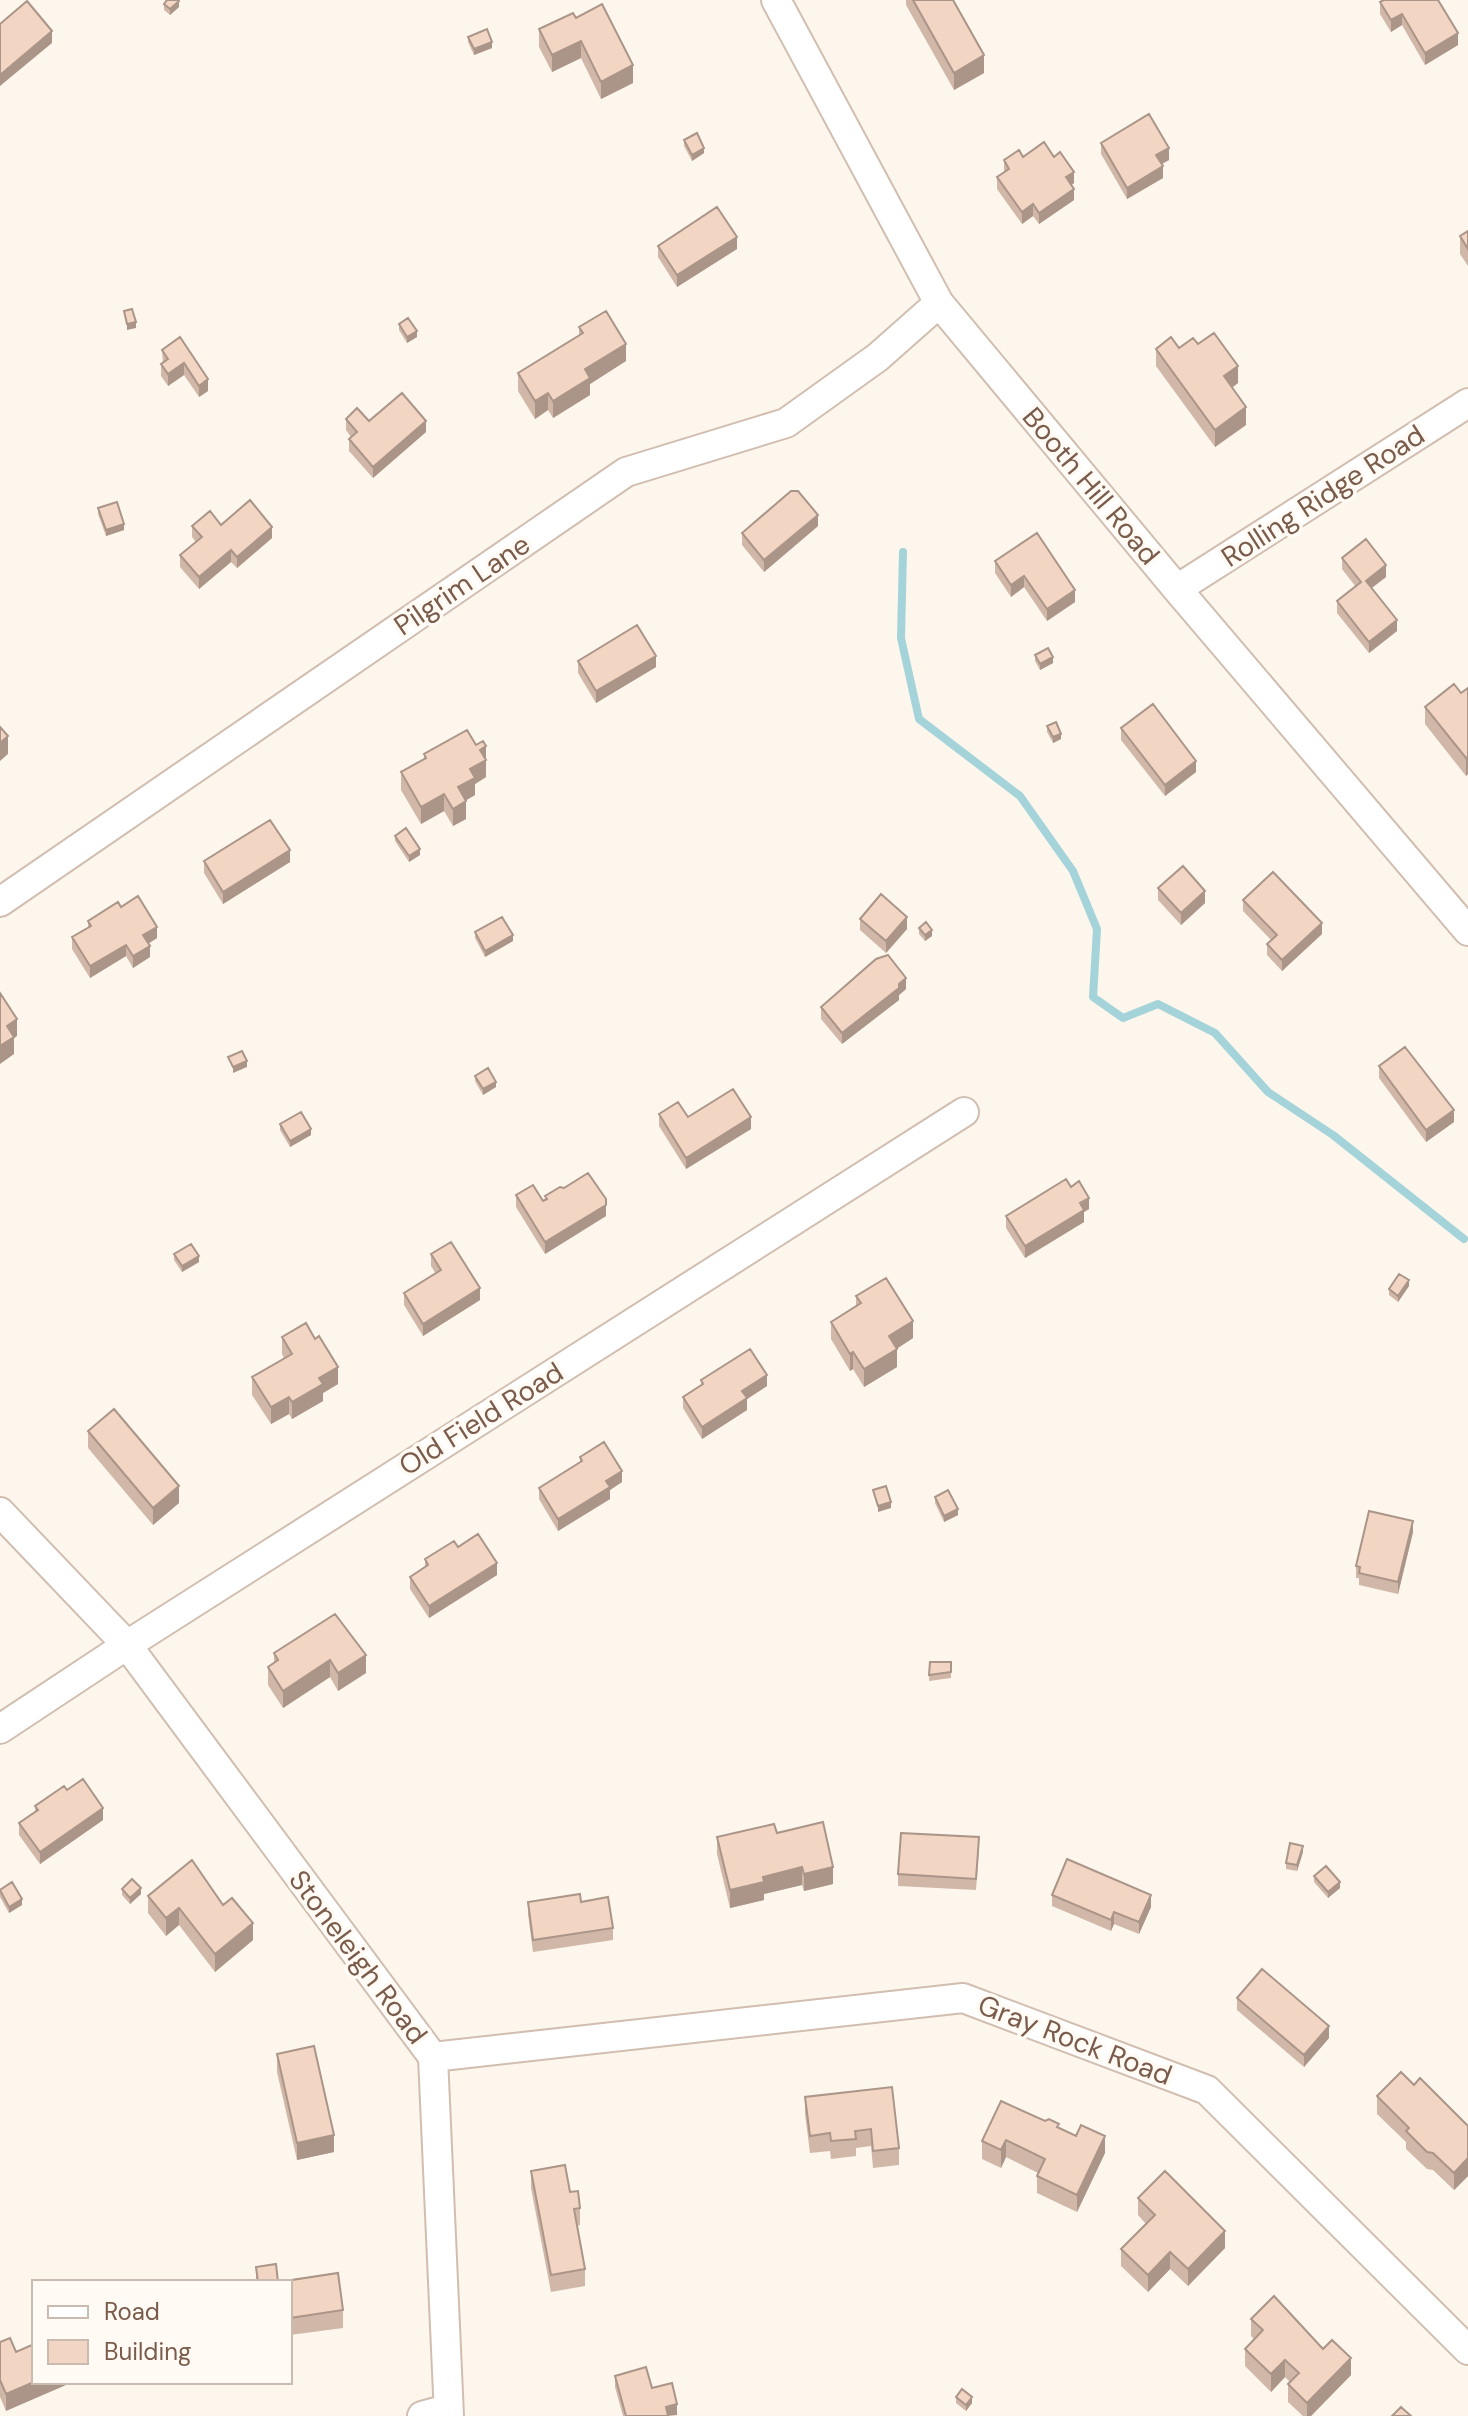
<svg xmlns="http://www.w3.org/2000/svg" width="1468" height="2416" viewBox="0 0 1468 2416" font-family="'DM Sans',sans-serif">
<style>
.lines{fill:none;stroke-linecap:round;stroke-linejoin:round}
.stream{stroke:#a5d3da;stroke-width:8}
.minor-casing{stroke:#d1beb0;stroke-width:32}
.minor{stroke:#fff;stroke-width:28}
.wall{fill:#d1b7a8}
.shaded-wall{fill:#aa9588}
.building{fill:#f3d5c3;stroke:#aa9588;stroke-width:2}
.labels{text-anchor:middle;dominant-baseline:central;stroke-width:7;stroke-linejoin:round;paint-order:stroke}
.street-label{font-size:28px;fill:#7a5c4d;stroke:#fffaf3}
</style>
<rect width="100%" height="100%" fill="#fdf6ec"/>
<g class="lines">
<path class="stream" d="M903,552L901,638L919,719L1020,796L1073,871L1097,929L1093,997L1123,1018L1158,1004L1215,1033L1268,1092L1333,1135L1464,1239"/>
<g class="minor-casing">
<path id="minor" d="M776,0L939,303L1177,589L1468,931
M1177,589L1468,403
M0,902L626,472L786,423L878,357L939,303
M0,1512L127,1645L433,2057L449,2416
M0,1729L127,1645L964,1112
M433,2057L963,1998L1207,2090L1468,2350
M422,2416L447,2409"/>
</g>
<use href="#minor" class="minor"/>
</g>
<path class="wall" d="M906,0H953L984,73L954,90L906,5Z
M1380,2L1458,45L1425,65L1402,25L1391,32L1380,14Z
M164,4L179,7L170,15L164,10Z
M576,18L633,83L601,99L581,58L552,72L539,47V29Z
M468,37L492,48L474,55L468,42Z
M684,140L704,153L692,161L684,146Z
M1101,143L1169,160L1162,164L1163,178L1127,199L1101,154Z
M1023,157L1074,183L1071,185L1074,200L1039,224L1033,216L1022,224L997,189V177L1004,173V160Z
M1468,231V266L1460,254V236Z
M658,246L737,249L677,287L658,257Z
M399,324L417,337L407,343L399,330Z
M579,327L626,361L590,384V395L553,418L548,410L535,419L518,391V373L579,336Z
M180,337L208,391L199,397L184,375L168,386L161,376V364L163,363L162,350Z
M1198,344L1238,383L1232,387L1246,425L1215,447L1156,366V349L1179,348Z
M346,419L369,421L426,432L373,478L349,451V439L351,437L346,430Z
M98,508L124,530L106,536L98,514Z
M221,525L272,538L237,568L231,562L199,589L180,567V555L196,542L192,537V526Z
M818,526L764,572L742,545V533Z
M1342,558L1386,577L1372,588L1397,631L1369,653L1337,613V601L1356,587L1342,569Z
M995,561L1075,602L1047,621L1024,587L1011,597L995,573Z
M1035,655L1053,663L1040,670L1035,661Z
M578,661L656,667L596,703L578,673Z
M1468,688V774L1466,776L1425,724V707L1461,693Z
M1047,726L1061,739L1053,743L1047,732Z
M1121,728L1196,772L1165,796L1121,740Z
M424,754L486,777L475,784V795L466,800V819L453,826L444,811L421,824L401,790V772L424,760Z
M395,836L420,855L409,862L395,841Z
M204,861L290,862L223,904L204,873Z
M1158,888L1205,903L1181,925L1158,900Z
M1243,900L1322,934L1282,971L1267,955V944L1271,940L1243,911Z
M121,907L157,938L149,943L150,957L133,968L126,956L90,978L72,949V937L88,928V921Z
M860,919L907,929L886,953L860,930Z
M919,928L932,936L925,941L919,934Z
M475,932L513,941L485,957L475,938Z
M906,989L899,995V1000L842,1044L821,1019V1007Z
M1379,1066L1454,1122L1426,1142L1379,1078Z
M475,1076L496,1087L483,1095L475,1081Z
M659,1114L688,1117L751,1129L686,1169L659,1126Z
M280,1124L311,1135L290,1147L280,1130Z
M1071,1187L1089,1209L1084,1212V1222L1025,1258L1006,1228V1216Z
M564,1188L606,1211V1216L545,1254L516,1207V1195L543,1201L545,1200V1196Z
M174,1254L199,1262L182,1272L174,1260Z
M431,1254L480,1300L423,1336L404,1305V1293L436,1274L431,1266Z
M1409,1286L1398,1302L1389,1295V1289Z
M856,1296L913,1338L896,1349L897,1367L864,1387L853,1369L850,1371L831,1339V1322L856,1306Z
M282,1337L338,1384L323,1393V1401L292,1419L289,1414L271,1424L252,1395V1377L284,1358L282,1354Z
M701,1380L767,1386L747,1399V1410L702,1439L683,1408V1397L701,1386Z
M88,1431L179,1503L153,1525L88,1448Z
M580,1457L622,1482L610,1490V1499L558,1531L539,1499V1488L580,1462Z
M935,1497L958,1515L944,1522L935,1503Z
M1413,1532L1398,1594L1359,1585V1578H1356V1566Z
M458,1547L497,1575L429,1618L410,1589V1577L425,1568V1559Z
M335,1614L366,1673L338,1691L330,1677L283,1708L268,1685V1667L274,1663V1653Z
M930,1662H951V1678L929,1681Z
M67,1790L103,1820L40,1864L19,1835V1823L35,1812V1806Z
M777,1833L833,1884L804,1891L802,1885L764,1894V1900L730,1908L717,1854V1837Z
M979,1849L976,1890L898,1886V1874Z
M1303,1852L1297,1871L1286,1869V1863Z
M1314,1876L1340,1888L1328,1898L1314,1882Z
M122,1889L141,1894L130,1904L122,1895Z
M0,1890L22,1905L9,1913L0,1897Z
M1052,1895L1151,1907L1139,1934L1114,1924L1111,1931L1052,1906Z
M148,1896L223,1905L253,1940L215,1972L179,1925L166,1936L148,1913Z
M528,1902H581L613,1928V1940L533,1952L528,1914Z
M1237,1998L1329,2038L1304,2067L1237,2010Z
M277,2054L334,2152L297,2160L277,2072Z
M1414,2085L1468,2126V2176L1454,2190L1433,2170L1427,2169L1406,2149V2142L1377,2114V2096Z
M892,2087L899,2148V2165L873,2168L871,2146L856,2148V2156L831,2159L830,2151L810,2153L805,2114V2097Z
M1059,2128L1105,2153L1077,2212L1037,2193V2176L1038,2173L1006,2157L1001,2168L982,2159V2141Z
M531,2171L570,2192L580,2208V2225L577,2226L585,2269V2286L551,2292L531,2188Z
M1138,2198L1225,2248L1188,2286L1170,2269L1148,2292L1121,2266V2249L1146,2224L1138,2215Z
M276,2264L278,2282L338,2273L343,2310V2328L290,2335V2282H256V2267Z
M1251,2319L1323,2349L1351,2375L1311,2416H1303L1288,2402V2384L1290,2382L1285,2377L1271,2392L1245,2366V2349L1254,2339L1251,2336Z
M10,2338L6,2411L0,2397V2342Z
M615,2376L652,2388L677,2415L623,2416L615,2387Z
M956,2397L972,2403L966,2411L956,2403Z"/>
<path class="shaded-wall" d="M179,1V7L170,15V9Z
M1402,14V25L1391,32V20Z
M52,31V43L0,86V75Z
M1458,33V45L1425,65V53Z
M581,41V58L552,72V55Z
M492,42V48L474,55V49Z
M984,55V73L954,90V73Z
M633,65V83L601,99V82Z
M704,148V153L692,161V155Z
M1169,148V160L1156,167V155Z
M1163,166V178L1127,199V188Z
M1074,172V183L1066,189V177Z
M1074,189V200L1039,224V213Z
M1033,204V216L1022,224V212Z
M737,237V249L677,287V275Z
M136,322V328L127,330V324Z
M417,331V337L407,343V337Z
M626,344V361L590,384V395L553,418V401L585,369Z
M184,363V375L168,386V374Z
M1238,366V383L1224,394V376Z
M208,379V391L199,397V386Z
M548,393V410L535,419V401Z
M1246,407V425L1215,447V430Z
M426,421V432L373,478V467Z
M818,515V526L764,572V560Z
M124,524V530L106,536V530Z
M272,527V538L237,568V557Z
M231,550V562L199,589V577Z
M1386,565V577L1366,592V581Z
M1024,576V587L1011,597V585Z
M1075,590V602L1047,621V609Z
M1397,620V631L1369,653V642Z
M656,656V667L596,703V691Z
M1053,657V663L1040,670V664Z
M1061,734V739L1053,743V737Z
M8,736V754L0,761V743Z
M486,746V777L475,784V795L458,805V787L470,769L480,750Z
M1468,757V774L1466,776V758Z
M1196,761V772L1165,796V785Z
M444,794V811L421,824V807Z
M466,801V819L453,826V809Z
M420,849V855L409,862V856Z
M290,850V862L223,904V892Z
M1205,891V903L1181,925V913Z
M907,917V929L886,953V941Z
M1322,923V934L1282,971V960Z
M157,927V938L143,947V935Z
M932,930V936L925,941V935Z
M513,935V941L485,957V951Z
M126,945V956L90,978V966Z
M150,946V957L133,968V956Z
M906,978V989L899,995V1000L842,1044V1033Z
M17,1019V1036L14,1038V1054L0,1064V1046L7,1026Z
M247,1061V1067L233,1073V1067Z
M496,1082V1087L483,1095V1089Z
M1454,1110V1122L1426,1142V1130Z
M751,1117V1129L686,1169V1158Z
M311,1129V1135L290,1147V1141Z
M1089,1198V1209L1084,1212V1222L1025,1258V1246Z
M606,1199V1216L545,1254V1242Z
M199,1256V1262L182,1272V1266Z
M1409,1280V1286L1398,1302V1296Z
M480,1288V1300L423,1336V1324Z
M913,1321V1338L889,1354V1336Z
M897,1349V1367L864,1387V1369Z
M853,1352V1369L850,1371V1354Z
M338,1367V1384L323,1393V1401L292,1419V1402L319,1378Z
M767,1375V1386L747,1399V1410L702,1439V1427L742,1391Z
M289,1397V1414L271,1424V1407Z
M622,1471V1482L610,1490V1499L558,1531V1519L606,1481Z
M179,1486V1503L153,1525V1508Z
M891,1502V1508L878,1512V1506Z
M958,1509V1515L944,1522V1516Z
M1413,1521V1532L1398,1594V1582Z
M497,1563V1575L429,1618V1606Z
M366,1655V1673L338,1691V1673Z
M330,1660V1677L283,1708V1691Z
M103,1808V1820L40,1864V1852Z
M1303,1846V1852L1297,1871V1865Z
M802,1867V1885L764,1894V1900L730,1908V1890L763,1877Z
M833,1867V1884L804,1891V1874Z
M1340,1882V1888L1328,1898V1892Z
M141,1888V1894L130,1904V1898Z
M1151,1895V1907L1139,1934V1922Z
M22,1899V1905L9,1913V1907Z
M179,1908V1925L166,1936V1918Z
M1114,1912V1924L1111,1931V1920Z
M253,1923V1940L215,1972V1954Z
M1329,2026V2038L1304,2067V2055Z
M334,2135V2152L297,2160V2143Z
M1105,2136V2153L1077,2212V2195Z
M1006,2140V2157L1001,2168V2150Z
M1468,2158V2176L1454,2190V2173Z
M1225,2231V2248L1188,2286V2269Z
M1170,2252V2269L1148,2292V2275Z
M1351,2358V2375L1311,2416H1307V2403Z
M1285,2360V2377L1271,2392V2374Z
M34,2382H73L6,2411V2394Z
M972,2397V2403L966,2411V2405Z
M677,2404V2415L666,2416V2407Z"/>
<path class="building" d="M167,0H178L179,1L170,9L164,4Z
M913,0H953L984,55L954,73Z
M1384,0H1438L1458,33L1425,53L1402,14L1391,20L1380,2Z
M27,1L52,31L0,75V24Z
M602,4L633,65L601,82L581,41L552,55L539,29L573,13L576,18Z
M487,29L492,42L474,49L468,37Z
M1149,114L1169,148L1156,155L1163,166L1127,188L1101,143Z
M697,133L704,148L692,155L684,140Z
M1044,142L1054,157L1060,152L1074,172L1066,177L1074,189L1039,213L1033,204L1022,212L997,177L1009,169L1004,160L1019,150L1023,157Z
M717,207L737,237L677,275L658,246Z
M1468,231V249L1460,236Z
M132,309L136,322L127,324L124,311Z
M606,311L626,344L585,369L590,378L553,401L548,393L535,401L518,373L583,333L579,327Z
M408,318L417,331L407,337L399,324Z
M1214,333L1238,366L1224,376L1246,407L1215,430L1156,349L1171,337L1179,348L1193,338L1198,344Z
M180,337L208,379L199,386L184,363L168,374L161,364L168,359L162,350Z
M402,393L426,421L373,467L349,439L357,432L346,419L357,408L369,421Z
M791,491H798L818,515L764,560L742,533Z
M250,500L272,527L237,557L231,550L199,577L180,555L202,537L192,526L210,511L221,525Z
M117,502L124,524L106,530L98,508Z
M1037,533L1075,590L1047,609L1024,576L1011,585L995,561Z
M1366,539L1386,565L1366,581L1397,620L1369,642L1337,601L1361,582L1342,558Z
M637,625L656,656L596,691L578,661Z
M1048,648L1053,657L1040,664L1035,655Z
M1454,684L1461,693L1468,688V757L1466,758L1425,707Z
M1153,704L1196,761L1165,785L1121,728Z
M1056,722L1061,734L1053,737L1047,726Z
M0,727L8,736L0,743Z
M467,730L476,745L483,741L486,746L480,750L486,760L470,769L475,778L458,787L466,801L453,809L444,794L421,807L401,772L426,758L424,754Z
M270,820L290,850L223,892L204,861Z
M406,828L420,849L409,856L395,836Z
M1183,866L1205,891L1181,913L1158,888Z
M1273,872L1322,923L1282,960L1267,944L1277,935L1243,900Z
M881,894L907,917L886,941L860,919Z
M138,896L157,927L143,935L150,946L133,956L126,945L90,966L72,937L91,926L88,921L118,902L121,907Z
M502,917L513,935L485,951L475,932Z
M926,922L932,930L925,935L919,928Z
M888,955L906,978L899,984V988L842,1033L821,1007L876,959Z
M0,993L17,1019L7,1026L14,1037L0,1046Z
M1405,1047L1454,1110L1426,1130L1379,1066Z
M242,1051L247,1061L233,1067L228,1057Z
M488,1068L496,1082L483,1089L475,1076Z
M733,1089L751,1117L686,1158L659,1114L678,1102L688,1117Z
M301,1112L311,1129L290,1141L280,1124Z
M588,1173L606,1199V1205L545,1242L516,1195L533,1185L543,1201L547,1199L545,1196L560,1187L564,1188Z
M1066,1179L1071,1187L1079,1181L1089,1198L1080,1203L1084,1210L1025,1246L1006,1216Z
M451,1242L480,1288L423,1324L404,1293L441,1270L431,1254Z
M191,1244L199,1256L182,1266L174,1254Z
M1399,1274L1409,1280L1398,1296L1389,1289Z
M886,1278L913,1321L889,1336L897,1349L864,1369L853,1352L850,1354L831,1322L861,1303L856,1296Z
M306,1323L315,1339L319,1336L338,1367L319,1378L323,1384L292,1402L289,1397L271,1407L252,1377L292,1354L282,1337Z
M750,1349L767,1375L742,1391L747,1398L702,1427L683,1397L703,1384L701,1380Z
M114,1409L179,1486L153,1508L88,1431Z
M604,1442L622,1471L606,1481L610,1487L558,1519L539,1488L582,1461L580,1457Z
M886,1486L891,1502L878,1506L873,1490Z
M948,1490L958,1509L944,1516L935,1497Z
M1369,1511L1413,1521L1398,1582L1359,1573L1360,1567L1356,1566Z
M478,1534L497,1563L429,1606L410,1577L428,1565L425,1559L454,1541L458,1547Z
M335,1614L366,1655L338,1673L330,1660L283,1691L268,1667L278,1660L274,1653Z
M930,1662H951V1672L929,1675Z
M83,1779L103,1808L40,1852L19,1823L38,1810L35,1806L64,1786L67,1790Z
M823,1822L833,1867L804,1874L802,1867L763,1877L764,1882L730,1890L717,1837L774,1824L777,1833Z
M901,1833L979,1837L976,1879L898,1874Z
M1290,1843L1303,1846L1297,1865L1286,1863Z
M1067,1859L1151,1895L1139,1922L1114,1912L1111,1920L1052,1895Z
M192,1860L223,1905L232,1898L253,1923L215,1954L179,1908L166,1918L148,1896Z
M1326,1866L1340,1882L1328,1892L1314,1876Z
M132,1879L141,1888L130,1898L122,1889Z
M12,1882L22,1899L9,1907L0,1890Z
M580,1894L581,1902L608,1897L613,1928L533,1940L528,1902Z
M1262,1969L1329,2026L1304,2055L1237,1998Z
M314,2046L334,2135L297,2143L277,2054Z
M1401,2072L1414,2085L1420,2078L1468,2126V2158L1454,2173L1433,2153L1427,2152L1406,2131L1409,2128L1377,2096Z
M892,2087L899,2148L873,2151L871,2129L855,2131L856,2139L831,2141L830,2133L810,2136L805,2097Z
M1001,2101L1045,2121L1049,2119L1059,2124L1057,2127L1076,2136L1081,2125L1105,2136L1077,2195L1037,2176L1045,2159L1006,2140L1001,2150L982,2141Z
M565,2165L570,2192L578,2191L580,2208L574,2209L585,2269L551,2275L531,2171Z
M1165,2171L1225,2231L1188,2269L1170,2252L1148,2275L1121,2249L1155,2215L1138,2198Z
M276,2264L278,2282L338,2273L343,2310L290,2318V2282H258L256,2267Z
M1274,2296L1323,2349L1332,2340L1351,2358L1307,2403L1288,2384L1299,2373L1285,2360L1271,2374L1245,2349L1263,2330L1251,2319Z
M10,2338L16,2352L34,2344V2382L6,2394L0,2380V2342Z
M646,2367L652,2388L672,2383L677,2404L666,2407L668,2416H626L615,2376Z
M962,2389L972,2397L966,2405L956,2397Z
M1401,2407L1411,2416H1392Z"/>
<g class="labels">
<g class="street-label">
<text transform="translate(1091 486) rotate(50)">Booth Hill Road</text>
<text transform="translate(1323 496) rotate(-33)">Rolling Ridge Road</text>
<text transform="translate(462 585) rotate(-34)">Pilgrim Lane</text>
<text transform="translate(481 1419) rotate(-32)">Old Field Road</text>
<text transform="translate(358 1957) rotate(53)">Stoneleigh Road</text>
<text transform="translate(1075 2040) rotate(21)">Gray Rock Road</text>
</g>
</g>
<rect x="32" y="2280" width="260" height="104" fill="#fffaf3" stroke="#cabbb1" stroke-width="2"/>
<rect x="48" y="2306" width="40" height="12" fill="#ffffff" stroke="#cabbb1" stroke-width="2"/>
<text x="104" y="2320" font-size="24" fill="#7a5c4d">Road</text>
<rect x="48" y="2340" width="40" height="24" fill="#f3d5c3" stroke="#cabbb1" stroke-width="2"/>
<text x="104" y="2360" font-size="24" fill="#7a5c4d">Building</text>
</svg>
